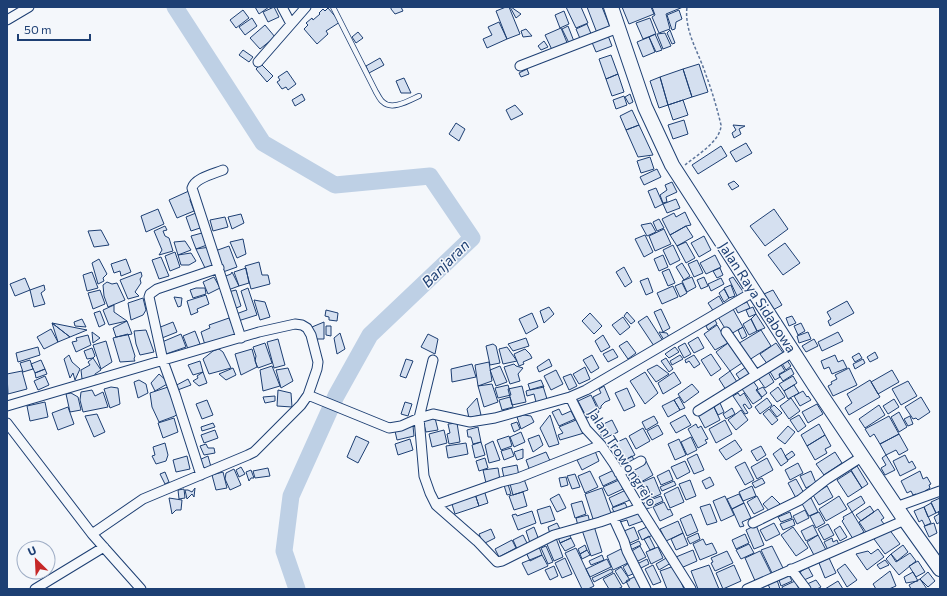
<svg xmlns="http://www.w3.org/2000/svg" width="947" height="596" viewBox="0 0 947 596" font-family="Commissioner,sans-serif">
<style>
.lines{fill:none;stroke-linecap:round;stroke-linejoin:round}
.river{stroke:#bed0e5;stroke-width:17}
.building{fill:#d5e0f0;stroke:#1d3f73}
.service-casing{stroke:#1d3f73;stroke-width:6}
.minor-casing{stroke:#1d3f73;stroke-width:11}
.trunk-casing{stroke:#1d3f73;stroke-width:16}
.path{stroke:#5e769c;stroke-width:1.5;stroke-dasharray:3 2;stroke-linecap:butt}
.service{stroke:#f4f7fb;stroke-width:4.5}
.minor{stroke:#f4f7fb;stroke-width:9}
.trunk{stroke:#f4f7fb;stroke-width:14}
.labels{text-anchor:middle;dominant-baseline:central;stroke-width:3;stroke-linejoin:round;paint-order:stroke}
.street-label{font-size:14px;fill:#1d3f73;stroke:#f4f7fb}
.water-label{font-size:15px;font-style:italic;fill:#1d3f73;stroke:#f4f7fb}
</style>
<rect width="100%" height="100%" fill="#f4f7fb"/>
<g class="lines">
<path class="river" d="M175,7L263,143L335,185L430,176L472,238L370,335L336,396L291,496L284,551L297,589"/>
</g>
<path class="building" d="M255,7H269L259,14Z
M274,7L279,17L268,22L263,12Z
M391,7H401L403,11L395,14L391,9Z
M506,7H509L520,34L507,39L496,11Z
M510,7H511L521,14L516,18Z
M566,7H581L588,23L576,28Z
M587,7H602L610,27L597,33Z
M622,7H651L654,14L629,24Z
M652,7H683L666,14L670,29L659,33L652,17L655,15Z
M328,8L340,22L326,31L328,34L317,44L304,29L308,25L306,23L312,18L313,20L320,14L319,13L323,9L325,11Z
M243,10L249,18L236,28L230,20Z
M679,10L682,19L676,22L675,29L672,30L667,15Z
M564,11L569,24L560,28L555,15Z
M252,18L257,26L245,35L239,27Z
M650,18L656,34L643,39L636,23Z
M499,22L507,39L487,48L483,39L492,35L488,27Z
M587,24L592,36L581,41L576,29Z
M265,25L275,37L260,49L250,38Z
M568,26L575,44L570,45L562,29Z
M561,28L568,45L553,52L545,35Z
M526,29L532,36L523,37L521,31Z
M670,30L675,43L672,44L667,33Z
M358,32L363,38L356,43L352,37Z
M607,33L612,46L596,52L591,40Z
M665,33L671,46L663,49L657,34Z
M655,34L662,50L656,52L649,37Z
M649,37L655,52L643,57L637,42Z
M544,41L548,47L541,50L538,46Z
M243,50L253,57L249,62L239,55Z
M611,55L618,74L606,79L599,59Z
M380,58L384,65L369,73L366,66Z
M261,64L273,76L267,82L256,69Z
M699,64L708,92L692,97L683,69Z
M527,69L529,74L521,77L519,73Z
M683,69L692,97L668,105L660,77Z
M287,71L296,84L288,90L286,87L282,89L277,82L280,80L278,77Z
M618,74L624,92L612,96L606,79Z
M660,77L668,105L659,108L650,81Z
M404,78L411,93H401L396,81Z
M302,94L305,100L295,106L292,100Z
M630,94L633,102L629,104L625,97Z
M624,96L627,105L616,109L613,100Z
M683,100L688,115L673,120L668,105Z
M515,105L523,114L511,120L506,110Z
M632,110L639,125L626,130L620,116Z
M684,120L688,134L673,139L668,125Z
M456,123L465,129L459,141L449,134Z
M639,125L653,155L638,157L626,130Z
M733,125L745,126L739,129L741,134L734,138L732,133L736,130Z
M746,143L752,153L736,162L730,152Z
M721,146L727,156L698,174L692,165Z
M650,157L654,169L641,173L637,161Z
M657,169L661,177L644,185L640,177Z
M734,181L739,186L732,190L728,184Z
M672,182L677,192L666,197L667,202L663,203L660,195L667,190L665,185Z
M656,188L663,204L655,208L648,191Z
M191,190L192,195L190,200L194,211L177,218L169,200Z
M676,199L680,208L667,213L663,204Z
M158,209L164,224L146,232L141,216Z
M774,209L788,229L765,246L750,226Z
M685,212L691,225L686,226L670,235L662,219L674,213L676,217Z
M196,213L201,224L200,228L191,231L186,217Z
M241,214L244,223L232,229L228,217Z
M225,217L228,227L213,231L210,220Z
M659,219L664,228L657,231L653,222Z
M651,223L656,232L647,236L641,225Z
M165,226L167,230L163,231L165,236L169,238L173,251L159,255L162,250L154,231Z
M686,226L693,237L677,246L670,235Z
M664,229L671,244L655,251L649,236Z
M101,230L109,245L94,247L88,231Z
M202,233L207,245L196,249L191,236Z
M645,235L653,252L644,257L635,239Z
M704,236L711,250L699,257L691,243Z
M243,239L246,254L237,258L230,242Z
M185,241L191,250L178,255L174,242Z
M686,242L695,258L686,263L677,246Z
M785,243L800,263L783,275L768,255Z
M673,245L680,260L670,265L663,250Z
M229,246L237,267L223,272L215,251Z
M210,247L216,264L206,270L196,249Z
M175,252L180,267L170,271L165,256Z
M191,253L196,261L189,265H181L178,255Z
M663,255L668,267L659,271L654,259Z
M715,255L721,267L706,274L700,263Z
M161,257L169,276L159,279L152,260Z
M99,259L107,274L103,278L104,281L98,284L92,263Z
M126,259L131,272L121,276L120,271L114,273L111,264Z
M697,260L703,273L694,277L688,264Z
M259,262L262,275H268L270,284L251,289L245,266Z
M682,263L690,276L684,280L676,267Z
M624,267L632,282L625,287L616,272Z
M246,268L249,283L239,286L234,272Z
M720,268L723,275L717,278L713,271Z
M669,269L675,283L668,286L662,272Z
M92,272L98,288L87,291L83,275Z
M141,272L142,276L140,279L141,283L135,292L139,296L128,299L120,280Z
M232,272L239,286L228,290L223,277L231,274Z
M214,277L220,288L208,294L203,282Z
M692,277L696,287L687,292L682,281Z
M704,277L708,286L701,289L697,280Z
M733,277L744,293L738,298L729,279Z
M25,278L30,290L15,296L10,284Z
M648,278L653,292L646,295L640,281Z
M721,278L724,284L711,291L708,284Z
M107,282L112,284L117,283L125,300L108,307L104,296L103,285Z
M682,283L687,293L680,297L675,286Z
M44,285L45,290L41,293L45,304L34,307L30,290Z
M731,285L735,296L729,298L724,288Z
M673,286L678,297L662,304L657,293Z
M196,288H205L206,294L193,298L190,290Z
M248,288L257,315L238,321L236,314L247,310L241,291Z
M724,289L729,298L724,302L719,293Z
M100,290L105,304L93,309L88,293Z
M236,290L241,306L234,309L228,292Z
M773,290L782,305L773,310L764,294Z
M206,295L209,304L197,309L198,312L191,315L187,301Z
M719,296L724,305L714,312L708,303Z
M174,297L182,298L181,306L178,307Z
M143,298L146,310L143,315L131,320L128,303Z
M254,300L265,302L270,317L260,320Z
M847,301L854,313L830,326L828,321L831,319L827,312Z
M747,302L750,308L738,313L735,307Z
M114,305V312L127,321L109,325L103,310Z
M549,307L554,314L544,323L540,311Z
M753,307L756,314L749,317L746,310Z
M661,309L670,328L663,332L654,312Z
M733,309L743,327L729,335L718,317Z
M326,310L338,313L337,321L329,320V317L325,316Z
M100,311L105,324L99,327L94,313Z
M627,312L635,321L631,324L624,316Z
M532,313L538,327L526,334L519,319Z
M590,313L602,326L594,334L582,321Z
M756,314L765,328L757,331L751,319Z
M647,316L663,341L654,346L638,322Z
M792,316L796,323L789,326L786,318Z
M623,317L630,327L620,335L612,325Z
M229,318L237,336L205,345L201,332L210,328L209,325Z
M82,319L86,327L75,326L74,322Z
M751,319L757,331L749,335L743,324Z
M715,320L717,324L708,330L706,326Z
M127,321L132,334L116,337L113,328Z
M173,322L177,332L162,338L158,328Z
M324,322V339H315L312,327Z
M52,323L87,330L70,337Z
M52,323L70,337L58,342Z
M801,323L805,331L798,335L794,326Z
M717,325L728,343L715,350L704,334Z
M326,326H331V336L326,335Z
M743,327L747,336L742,339L738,330Z
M51,329L58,342L44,349L37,337Z
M146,330L154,352L140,355L136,344L134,331Z
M761,330L771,346L746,362L736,345Z
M195,331L200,344L188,349L183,336Z
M92,332L100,338L93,343Z
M659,332L667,333L670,339L664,340Z
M808,332L811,339L799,343L797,336Z
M838,332L843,341L822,351L818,342Z
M340,333L345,349L337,354L334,338Z
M128,334L135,356L134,359L135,361L120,362L113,338Z
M181,334L186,347L166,354L162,342Z
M428,334L438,339L435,354L421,347Z
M88,335L91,345L76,352L72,342L77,341L76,338Z
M603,335L610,347L601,352L595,341Z
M698,337L704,348L694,353L688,343Z
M526,338L529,346L513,351L508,344Z
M278,339L285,365L274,368L267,342Z
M814,339L818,346L806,352L802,346Z
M106,341L112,362L101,369L93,345Z
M627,341L636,353L628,359L619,346Z
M265,343L272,363L258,368L255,361L256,356L253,347Z
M685,343L691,354L684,358L678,347Z
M728,343L742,363L730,371L716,352Z
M776,343L784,354L768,365L760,354Z
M493,344L496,346L500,363L490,365L486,346Z
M38,347L40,355L18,362L16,353Z
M507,347L517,361L503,364L499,349Z
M675,347L679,352L669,358L665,354Z
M92,348L95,356L93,358L87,359L84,351Z
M219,349L223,352L231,368L209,374L203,359L213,351Z
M252,349L257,367L241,375L235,354Z
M525,349L530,354L532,358L523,362L524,364L519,366L514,354Z
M613,349L618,357L608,362L603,354Z
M875,352L878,358L870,362L867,357Z
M859,353L862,358L855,362L852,357Z
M711,354L721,369L711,376L701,360Z
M69,355L72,362L80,369L75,380L73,373L70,378L64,359Z
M592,355L599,368L591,373L583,360Z
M680,355L683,359L672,365L670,361Z
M694,355L700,364L694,368L689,361L686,363L685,360Z
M835,355L838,362L843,360L847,368L832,374L829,367L824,369L821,361Z
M93,358L101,370L95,374V378L82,379L81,370L90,365L88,362Z
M666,358L673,369L669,372L661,361Z
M406,359L413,361L406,378L400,376Z
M549,359L552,366L539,372L537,367Z
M786,359L791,366L786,370L781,362Z
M863,359L865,363L855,369L853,364Z
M30,360L33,369L23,372L20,363Z
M41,360L45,369L35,373L31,364Z
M200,361L203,372L193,375L188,365Z
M489,362L492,381L478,386L475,365Z
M780,363L785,371L779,374L780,377L775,380L769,370Z
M472,364L476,377L452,382L451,369Z
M514,364L516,366L523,368L518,374L520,381L510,384L504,367Z
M657,365L669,374L656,382L647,370Z
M272,366L280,386L263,391L260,370Z
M500,366L507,382L496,386L490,370Z
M585,367L590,379L579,384L573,374Z
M746,367L751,373L741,381L736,374Z
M233,368L236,375L226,380L219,374Z
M288,368L293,381L281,388L276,370Z
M791,368L794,374L783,381L779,375Z
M849,368L857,385L833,396L828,386L832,384L831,382L837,379L835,375Z
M45,369L47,374L36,378L35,373Z
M556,370L563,384L551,390L544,376Z
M892,370L899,382L878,394L871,382Z
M22,371L27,389L8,394L7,374Z
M730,371L737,382L726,390L719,379Z
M203,372L207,383L199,386L193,381L198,378L197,376Z
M645,372L658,393L645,404L630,381Z
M674,372L681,383L663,394L658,383Z
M768,372L774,382L765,388L758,378Z
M159,374L169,383L155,391L151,383Z
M571,374L577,386L569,390L563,377Z
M45,376L49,385L38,390L34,381Z
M793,376L797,383L784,391L779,384Z
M188,379L191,385L175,391L173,387Z
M139,380L146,384L148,393L138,398L134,382Z
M541,380L544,387L530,390L528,384Z
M870,380L880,397L849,415L845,408L852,403L847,394Z
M753,381L758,388L756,390L762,398L753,404L742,389Z
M908,381L917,396L901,405L892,389Z
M492,384L498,402L484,407L478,386Z
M692,384L699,392L684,403L678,394Z
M508,385L511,395L498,398L495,388Z
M794,385L799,393L788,399L784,391Z
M171,386L180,411L175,416L159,422L152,407L150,393Z
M522,386L526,402L512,405L508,389Z
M543,386L547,399L536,402L534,394L527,396L526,391Z
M604,386L610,400L605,402L601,406V408L599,409L593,397L601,393L599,389Z
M111,387L118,388L120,404L110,408L104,389Z
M763,387L767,393L762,397L757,390Z
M778,387L785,397L777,402L770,393Z
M627,388L635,406L624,411L615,393Z
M92,390L95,396L103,392L108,407L83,412L80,400L81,392Z
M278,390L291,393L292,407L277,406Z
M803,391L807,397L808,396L811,400L800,406L794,396Z
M71,393L78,397L81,410L70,412L66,394Z
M738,393L740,396L744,393L752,407L749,409L745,404L743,405L748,413L745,414L733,396Z
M591,395L599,412L587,418L578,401Z
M275,396V401L265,403L263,397Z
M510,397L513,407L502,410L499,400Z
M679,397L685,408L680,410L674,400Z
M921,397L930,412L918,420L916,418L913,419L905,407Z
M477,398L481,415L469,418L467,409Z
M767,398L772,405L760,414L755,407Z
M791,398L800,411L789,419L780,406Z
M894,399L899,407L888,414L883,406Z
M207,400L213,415L202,419L196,404Z
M674,400L680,410L668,417L662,406Z
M45,402L48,417L30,421L27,406Z
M405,402L412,404L408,416L401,414Z
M720,403L724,412L718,415L714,407Z
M817,404L823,414L808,423L802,412Z
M774,405L782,413L777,417L770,408Z
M879,405L885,415L865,428L859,419Z
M68,407L74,424L58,430L52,413Z
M714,407L720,420L705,428L698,415Z
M732,408L735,414L726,419L723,414Z
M559,409L562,415L571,411L575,419L559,426L552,412Z
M769,409L778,420L772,425L763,414Z
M741,410L748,420L736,430L728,420Z
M899,412L907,427L899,432L891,417Z
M97,414L105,432L94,437L85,416Z
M524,415L531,416L534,422L521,429L517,417Z
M550,415L559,444L549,447L540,428Z
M685,415L691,425L676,433L670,423Z
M799,415L806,426L798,432L790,420Z
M654,416L658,423L646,430L642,422Z
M889,416L899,434L880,444L874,434L870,437L865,429Z
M910,416L913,424L908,426L904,419Z
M174,418L178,432L163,438L158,423Z
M435,418L438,430L426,432L423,421Z
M576,420L584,433L560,440L558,435L563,433L559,427Z
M612,420L618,432L603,439L597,427Z
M725,420L732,434L716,443L709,429Z
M517,422L520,429L514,432L511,424Z
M213,423L215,427L202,431L201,427Z
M457,423L460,442L449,444L447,434L450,433L448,424Z
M696,424L698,428L701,426L708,439L705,440L707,443L698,448L688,429Z
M819,424L825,435L807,446L801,435Z
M658,425L663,434L652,440L647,431Z
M413,426L414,436L397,440L395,431Z
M788,426L795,432L785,444L777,438Z
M478,427L481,442L473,444L471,437H468L467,430Z
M643,428L650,441L636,449L629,436Z
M215,430L218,438L204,443L201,435Z
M444,430L447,443L432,447L429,434Z
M521,432L525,442L514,447L510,437Z
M899,434L908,450L899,455L896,450L886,455L880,444Z
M539,435L543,445L533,452L528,439Z
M825,435L831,446L825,449L827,453L815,460L807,446Z
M356,436L369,442L358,463L347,457Z
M509,436L512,446L501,450L497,440Z
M691,437L697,450L687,455L681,442Z
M626,438L635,455L617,464L612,454L617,452L613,444Z
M410,439L413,450L398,455L395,444Z
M679,439L686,455L675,460L668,444Z
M735,440L742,450L726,460L719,450Z
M493,441L500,460L489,463L485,445Z
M481,442L485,455L475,458L472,445Z
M165,443L168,455L166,461L156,464L152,456L155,455L153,447Z
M466,443L468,454L448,458L446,446Z
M206,444L208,448H214L215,453L204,455L200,446Z
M761,446L766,455L757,461L751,451Z
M511,448L514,456L504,460L501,451Z
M781,448L788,461L781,466L773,454Z
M523,449V458L517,460L514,452Z
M595,451L599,461L582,470L577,460Z
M792,451L795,455L788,460L785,456Z
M546,452L551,463L530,471L526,460Z
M835,452L842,463L824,475L816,464Z
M697,454L704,470L694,474L687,459Z
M886,455L895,470L885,475L881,468L886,465L882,458Z
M905,455L909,463L912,461L916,468L900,476L893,461Z
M187,456L190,469L176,472L173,460Z
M208,456L211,467L203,469L199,460Z
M632,456L635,462L621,470L618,464Z
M485,458L488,468L479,471L476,461Z
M767,458L773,470L757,479L751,467Z
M646,461L653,475L641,482L633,468Z
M685,461L690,472L677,479L671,467Z
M745,462L754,480L745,485L735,467Z
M798,463L803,473L790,480L785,470Z
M517,465L519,476L504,478L502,468Z
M857,466L868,484L862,488L851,470Z
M241,467L245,474L239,477L236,470Z
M268,468L270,476L255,478L253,471Z
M498,468L500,480L486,483L483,470Z
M633,468L641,482L632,486L625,472Z
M234,469L241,485L230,490L225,479L226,473Z
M251,470L254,478H251L249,481L246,472Z
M614,470L618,479L603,486L599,477Z
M669,470L673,480L661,485L657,476Z
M590,471L598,487L585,493L578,476Z
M811,471L816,483L806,488L800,476Z
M851,471L862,488L848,497L837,480Z
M920,471L923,479L927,477L931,484L929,485L930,488L925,491L927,493L918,497L916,494L913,495L911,491L907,493L901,481Z
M165,472L169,482L165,484L160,474Z
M223,472L227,488L216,490L212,475Z
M575,474L580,487L572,489L567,476Z
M566,477L568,485L561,487L559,478Z
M654,477L661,494L652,498L647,486L640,489L638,484Z
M710,477L714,485L706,489L702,481Z
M762,478L765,483L755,488L752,483Z
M524,479L528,490L513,495L510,484Z
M796,479L805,495L797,500L788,483Z
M619,480L623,489L608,496L603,487Z
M690,480L696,496L686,500L679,484Z
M507,481L511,494L507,495L503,482Z
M674,481L676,485L662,491L660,487Z
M752,486L756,496L743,501L739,492Z
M827,486L833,497L819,505L813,495Z
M678,487L684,502L670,508L664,494Z
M195,488L194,497L192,494L187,499L185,490H188L192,492Z
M602,488L612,516L594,522L585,494Z
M184,489L185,498L179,499L178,490Z
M484,490L488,503L479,506L475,494Z
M626,490L630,500L613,507L609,498Z
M523,492L527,506L514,510L509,496Z
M475,494L479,506L455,514L451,501Z
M559,494L566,508L557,512L550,499Z
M739,494L744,503L732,509L727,499Z
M661,496L663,501L652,506L650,500Z
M725,496L734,515L721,521L713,501Z
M757,496L764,509L754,514L747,502Z
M772,496L780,504L771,513L763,504Z
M839,496L847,509L826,521L819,509Z
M861,496L865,503L852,512L847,504Z
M169,498L182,500L181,510H176L172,514Z
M811,498L818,512L809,516L801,502Z
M940,498V511L936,513L931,502Z
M582,501L586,514L575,518L571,504Z
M649,501L652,507L644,510L642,504Z
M664,502L668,510L670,509L673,515L660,521L653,507Z
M625,503L628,509L615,514L612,508Z
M744,503L751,518L742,522L744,526L740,527L732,509Z
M931,503L936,513L928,517L924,507Z
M710,504L717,522L707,525L700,507Z
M550,506L555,520L541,524L537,510Z
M870,506L874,512L861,521L856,515Z
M924,507L931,523L925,526L922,520L919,522L914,511Z
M878,509L884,518L881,520L884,524L868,535L859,522Z
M805,510L809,518L797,524L793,516Z
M532,511L536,523L518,530L512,515L516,514L517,516Z
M639,511L643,521L629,526L627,520L620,522L619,519Z
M940,511V522L937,524L934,517L939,514L938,512Z
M790,512L792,518L781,522L778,517Z
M819,512L825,523L816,528L810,516Z
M852,512L864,532L853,539L842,521L844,519L843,517Z
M691,514L698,531L687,536L680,519Z
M588,515L590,523L578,526L576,518Z
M793,519L795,525L783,530L780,524Z
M678,521L683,533L666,541L660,529Z
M557,523L560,529L550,534L548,527Z
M774,523L780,534L766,541L760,530Z
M934,523L937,533L929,537L924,526Z
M828,524L834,535L824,540L818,529Z
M756,525L764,545L754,549L746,530Z
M813,525L818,535L806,541L801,531Z
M594,526L602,552L591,556L582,530Z
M649,526L653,535L642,540L638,531Z
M840,526L847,537L840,541L834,530Z
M534,527L539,540L530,543L526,531Z
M634,527L639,539L630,543L624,531Z
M793,527L808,548L796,556L781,535Z
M491,529L495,538L483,544L479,534Z
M889,529L900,544L885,554L874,539Z
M568,532L571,538L560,543L558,537Z
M683,533L688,545L676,550L671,539Z
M698,533L700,539L690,544L687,538Z
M745,534L749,543L736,549L732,540Z
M523,535L528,545L518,551L513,540Z
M818,535L826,550L815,557L807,542Z
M649,536L655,548L650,550L644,539Z
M556,538L563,557L554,561L546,542Z
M571,538L575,546L565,551L560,543Z
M832,538L833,542L837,540L839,545L828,550L824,542Z
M703,539L706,545L712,543L717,553L700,560L693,544Z
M512,540L516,548L499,557L495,549Z
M639,541L641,545L630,550L628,546Z
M538,544L542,555L530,561L525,550Z
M749,544L754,553L741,559L736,550Z
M585,545L587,550L580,554L578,549Z
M903,545L908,552L897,561L891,554Z
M546,546L553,562L548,564L541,548Z
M640,546L646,557L636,562L630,552Z
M772,546L783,568L772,573L761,550Z
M658,547L663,558L651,564L646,552Z
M576,548L594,586L588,589H582L565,553Z
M623,548L630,562L613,570L607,556Z
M878,549L884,557L867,570L856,554L868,551L871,554Z
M587,550L590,555L582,559L580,554Z
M693,550L697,561L681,568L676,557Z
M727,551L733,563L715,571L711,563L713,562L711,558Z
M760,551L772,575L756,583L745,558Z
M910,553L916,561L899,575L886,559L891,554L896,562Z
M542,555L548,566L528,575L522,563Z
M602,555L604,560L591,565L589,561Z
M668,557L671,563L659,570L656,564Z
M565,558L572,574L562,578L555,563Z
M829,558L836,573L825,578L819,563Z
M607,559L611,567L590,577L586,569Z
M647,559L649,564L639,569L637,564Z
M885,560L889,565L880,569L877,565Z
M918,561L925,572L916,577L909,566Z
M629,563L635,573L628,576L623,567Z
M845,564L857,580L847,587L837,570Z
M653,565L661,582L653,585L645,569Z
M709,565L719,589H698L691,571Z
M734,565L741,581L723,589L716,573Z
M554,566L558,576L550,580L545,570Z
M674,566L684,589H667L660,571Z
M621,567L630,580L623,584L615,571Z
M808,567L813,576L804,580L800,572Z
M611,569L613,572L594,582L592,578Z
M890,571L896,586L889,589H876L873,584Z
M913,572L918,581L906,583L904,577Z
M928,572L935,581L928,587L920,579Z
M614,573L622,587L618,589H609L603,579Z
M638,575L644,587L640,589H630L626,581Z
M789,575L792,581L781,586L779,580Z
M920,579L927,589H911L909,585Z
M777,580L780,589H770L768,584Z
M816,580L821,587L817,589H807L805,585Z
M795,581L799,589H783L782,587Z
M838,581L843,589H825Z"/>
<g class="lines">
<g class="service-casing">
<path id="service" d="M333,7L376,92C378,95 380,100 383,102C392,111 410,100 419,96"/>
</g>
<g class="minor-casing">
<path id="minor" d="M282,7L291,24
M7,20L29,7
M258,62L306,7
M520,66L618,28
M223,170C213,174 195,178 192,188L241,338
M726,332L756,375
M433,360L419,418L424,476L430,493L436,505L477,541L497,562L502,561L554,535L600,522L640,508
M308,395L389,428L401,426L419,418L433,414L470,422L495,418L570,397
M7,406L259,332L295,324L302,325L307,328L311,335L318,362L317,369L308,395L301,405L254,452L248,455L143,499L92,534L7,423
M698,411L793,352
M619,473L641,461
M201,475L175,394L163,361L149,297L150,294L157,289L219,268
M436,505L501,482L518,478L601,445
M896,507L940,491
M613,517L624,541L627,551L646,589
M753,523L800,500L827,479L863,456
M92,534L141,589
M791,569L806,589
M35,589L104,547
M691,589L640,508L614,464L601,445L586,429L570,397L586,390L755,291
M747,589L905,520"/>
</g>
<g class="trunk-casing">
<path id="trunk" d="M611,7L645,107L672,165L815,386L905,520L940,569"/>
</g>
<path class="path" d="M685,165C697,155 721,141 721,125C717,108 712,91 706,75C699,53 684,31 687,7"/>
<use href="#service" class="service"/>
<use href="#minor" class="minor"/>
<use href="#trunk" class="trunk"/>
</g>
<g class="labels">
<g class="street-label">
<text transform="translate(758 297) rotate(57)">Jalan Raya Sidabowa</text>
<text transform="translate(623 457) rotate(57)">Jalan Trowongrejo</text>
</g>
<g class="water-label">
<text transform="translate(445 263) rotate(-45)">Banjaran</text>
</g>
</g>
<rect width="947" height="596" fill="none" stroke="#1d3f73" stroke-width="16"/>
<g transform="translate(36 560) rotate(336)"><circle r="19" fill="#f4f7fb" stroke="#9eadc5"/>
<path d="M0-3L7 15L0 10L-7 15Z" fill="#c62828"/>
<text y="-6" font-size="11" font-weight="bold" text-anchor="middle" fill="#1d3f73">U</text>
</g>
<path d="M18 34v6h72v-6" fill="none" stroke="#1d3f73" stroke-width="2"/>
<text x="24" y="34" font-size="12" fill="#1d3f73" stroke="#f4f7fb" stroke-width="3" paint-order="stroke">50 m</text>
</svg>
